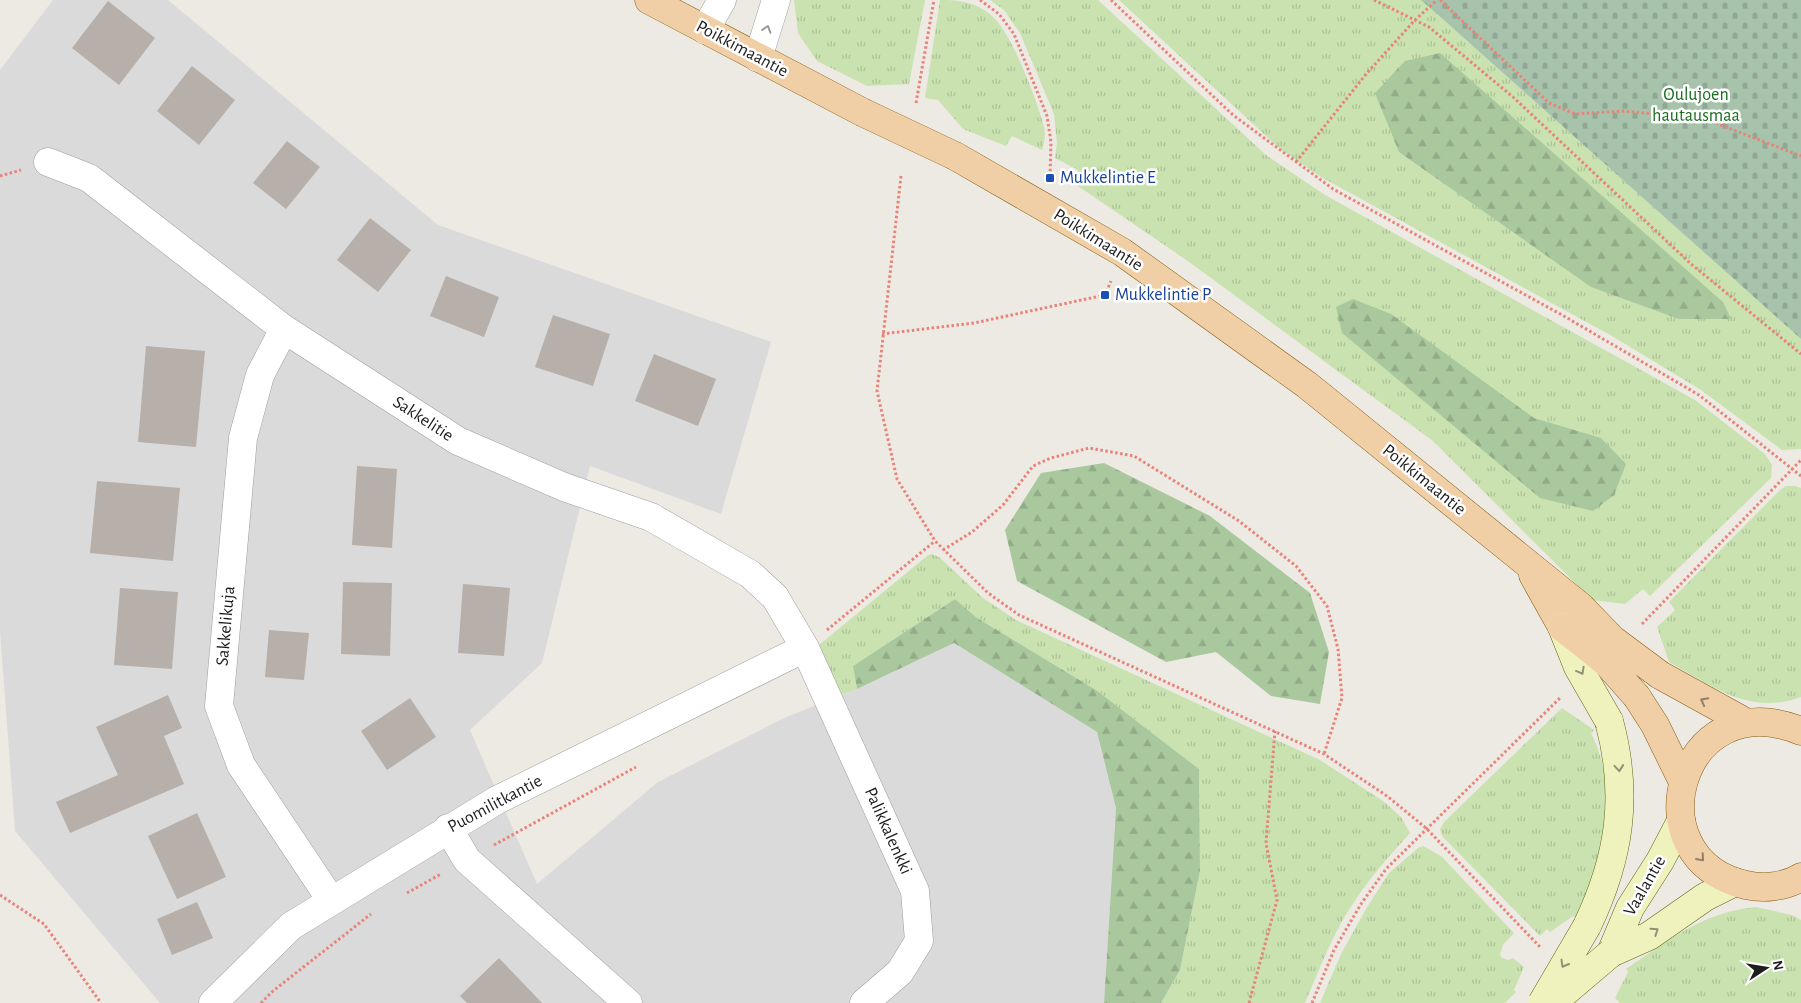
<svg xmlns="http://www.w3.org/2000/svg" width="1801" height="1003" viewBox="0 0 1801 1003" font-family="'Alegreya Sans',sans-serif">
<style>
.residential{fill:#dbdada}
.grass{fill:url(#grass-tufts)}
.forest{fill:url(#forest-firs)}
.cemetery{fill:url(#cemetery-stones)}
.building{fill:#b6afaa}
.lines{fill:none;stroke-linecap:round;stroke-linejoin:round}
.street-casing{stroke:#9e9e9e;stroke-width:29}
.secondary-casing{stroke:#5f6711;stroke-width:29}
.primary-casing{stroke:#855d11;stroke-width:29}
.path{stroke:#e98379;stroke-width:3;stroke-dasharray:2.5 2.5;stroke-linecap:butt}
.street{stroke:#fff;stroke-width:28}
.secondary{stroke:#f0f2be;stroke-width:28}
.primary{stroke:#f1cfa6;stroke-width:28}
.secondary-bridge-casing{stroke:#5f6711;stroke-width:29;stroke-linecap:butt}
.primary-bridge-casing{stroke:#855d11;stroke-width:29;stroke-linecap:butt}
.secondary-bridge{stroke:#f0f2be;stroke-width:28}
.primary-bridge{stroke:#f1cfa6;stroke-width:28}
.oneway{stroke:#999}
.oneway2{stroke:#919276}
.oneway3{stroke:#927f68}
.transit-dot{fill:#1a4fb4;stroke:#fff;stroke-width:2}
.labels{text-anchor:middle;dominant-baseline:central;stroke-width:5;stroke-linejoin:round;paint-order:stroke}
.street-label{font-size:18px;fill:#1d1d1d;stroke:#fff}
.park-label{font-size:18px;fill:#186e1e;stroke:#fff}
.transit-label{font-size:18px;fill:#164399;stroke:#fff;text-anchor:start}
</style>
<defs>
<pattern id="grass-tufts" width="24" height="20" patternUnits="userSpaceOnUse" patternTransform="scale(1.25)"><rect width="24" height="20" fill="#c9e2b0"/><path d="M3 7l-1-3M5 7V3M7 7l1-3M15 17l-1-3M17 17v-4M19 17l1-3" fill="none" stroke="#acc197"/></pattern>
<pattern id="forest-firs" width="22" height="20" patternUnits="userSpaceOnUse" patternTransform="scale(1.25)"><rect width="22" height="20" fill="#aac89e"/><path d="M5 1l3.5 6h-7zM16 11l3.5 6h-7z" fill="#92ab88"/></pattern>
<pattern id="cemetery-stones" width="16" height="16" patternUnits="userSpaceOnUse" patternTransform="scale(1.25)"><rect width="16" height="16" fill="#a8c3ac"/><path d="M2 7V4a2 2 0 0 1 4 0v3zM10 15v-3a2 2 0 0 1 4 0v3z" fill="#90a794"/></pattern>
</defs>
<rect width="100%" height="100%" fill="#edeae4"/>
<path class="residential" d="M53,0H168L438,225L771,342L721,514L590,466L542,663L470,730L537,884L658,782L784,718L857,689L954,643L1097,732L1116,808L1104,1003H160L15,831L0,631V70Z"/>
<path class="grass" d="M794,0H925L909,84L867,86L817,61L798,33Z
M940,0C960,0 977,2 993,17C1012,34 1038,102 1044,127C1046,135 1044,143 1042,150L1012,136L1006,146L963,129L938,100L925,98Z
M990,0H1098L1266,155L1325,195L1695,400L1765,454L1772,465L1771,478L1650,596L1643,589L1625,604L1592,600L1433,441L1185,259L1072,182L1078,170L1055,158L1057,143L1054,114L1020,33L1004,10Z
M1119,0H1452L1437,14L1801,339V449L1782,450L1701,390L1612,336L1321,177L1279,148Z
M1786,486H1795L1801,488V697C1749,716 1712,686 1669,662L1657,627L1675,610L1669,602L1780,490Z
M932,554L939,557L983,598L1016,620L1320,760L1383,801L1401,817L1410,833C1391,854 1372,875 1356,899C1334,930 1320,968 1305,1003H1161L1180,970L1200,871L1199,769L1096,690L977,618L955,599L853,666L857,689L836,697L819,645L927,556Z
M1562,708L1594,730L1591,733C1621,792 1603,861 1576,918L1573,916L1550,932L1547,929L1540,936L1442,836L1440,829L1444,822Z
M1423,846L1441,856L1514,933L1503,945L1500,954L1502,958L1508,960L1513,958L1524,967L1514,990L1516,992L1505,1003H1320L1341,954L1366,909L1389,873L1418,848Z
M1756,907L1792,915L1801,920V1003H1620L1615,998L1628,972L1626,969C1669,940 1703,912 1756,907Z"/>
<path class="forest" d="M1440,53L1723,302L1731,319H1679L1591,287L1399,152L1375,93L1405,61Z
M1353,299L1391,314L1534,418L1601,438L1626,464L1614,495L1593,511L1540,498L1342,333L1336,307Z
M1104,463L1210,516L1310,593L1329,652L1320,704L1271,696L1216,652L1166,662L1017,581L1005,530L1041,473Z
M955,599L977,618L1096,690L1199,769L1200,871L1180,970L1161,1003H1104L1116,808L1097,732L954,643L857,689L853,666Z"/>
<path class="cemetery" d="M1421,0H1801V339L1437,14Z"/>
<path class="building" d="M108,1L155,38L119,85L72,48Z
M192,66L235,100L199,145L157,111Z
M287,141L320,167L286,209L253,183Z
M370,218L411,250L378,292L337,260Z
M446,276L499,297L484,337L430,316Z
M553,315L610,334L593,386L535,367Z
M146,346L205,351L196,447L138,442Z
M654,354L716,379L698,426L635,401Z
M357,466L397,469L392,548L352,545Z
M97,481L180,488L173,561L90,553Z
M343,582L392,583L390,656L341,654Z
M463,584L510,588L504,656L458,653Z
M120,588L178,592L172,669L114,665Z
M269,630L309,633L304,680L265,677Z
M168,695L182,728L164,736L184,784L70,833L56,802L118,775L96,727Z
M410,698L436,737L387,770L361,731Z
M197,813L226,877L177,899L148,836Z
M197,902L213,938L172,955L157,919Z
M499,958L542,1003H467L460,996Z"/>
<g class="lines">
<g class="street-casing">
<path id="street" d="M705,30L722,0
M758,58L776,0
M48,162L89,178L284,329L458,441L564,487L651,517L750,574L775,597L805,648L915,891L919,941L900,972L864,1003
M284,329L260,375L243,438L219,706L241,765L331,900
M448,828L467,860L628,1003
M213,1003L291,926L497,800L805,648"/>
</g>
<g class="secondary-casing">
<path id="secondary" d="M1587,926C1620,857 1629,795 1609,721
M1611,953L1630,908L1660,861L1681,821
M1611,953L1649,936L1705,897L1735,882"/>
</g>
<g class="primary-casing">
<path id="primary" d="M649,0L862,112
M955,156L1122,252L1307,385L1581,607
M1533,575L1562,627
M1660,675L1747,723
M1637,697L1655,725L1683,782
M1801,731C1678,681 1631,860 1746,885C1763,889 1785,887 1801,877"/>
</g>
<path class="path" d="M980,0L999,14L1014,34L1047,116L1051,142L1050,178
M1111,0L1233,115L1333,189L1562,315L1699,395L1801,476
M1374,0L1429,27L1513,97L1691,264L1801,354
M1440,0L1549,103L1575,114L1624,111L1705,119L1801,156
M916,103L934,0
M1296,162L1367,73L1415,20L1437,0
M0,176L21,170
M901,176L877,391L897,479L935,541L988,593L1019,615L1324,754L1387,796L1426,828L1541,948
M882,334L974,323L1105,295L1111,281
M943,550L972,532L1003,505L1033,466L1051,458L1089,448L1134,456L1239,521L1296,566L1327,606L1338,649L1342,698L1324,754
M1642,624L1801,460
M827,630L935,541
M494,845L636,767
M407,893L441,874
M0,895L44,924L101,1003
M261,1003L273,991L371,914
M1249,1003L1277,900L1266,843L1275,731
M1312,1003L1334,950L1361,904L1386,869L1561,697"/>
<use href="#street" class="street"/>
<use href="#secondary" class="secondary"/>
<use href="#primary" class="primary"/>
<g class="secondary-bridge-casing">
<path id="secondary-bridge" d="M1562,627L1578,667L1609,721
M1542,1003L1587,926
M1552,1003L1611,953"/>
</g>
<g class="primary-bridge-casing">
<path id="primary-bridge" d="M862,112L955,156
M1581,607L1613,640L1660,675
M1562,627L1606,662L1637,697"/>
</g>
<use href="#secondary-bridge" class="secondary-bridge"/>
<use href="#primary-bridge" class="primary-bridge"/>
</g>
<defs><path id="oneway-chevron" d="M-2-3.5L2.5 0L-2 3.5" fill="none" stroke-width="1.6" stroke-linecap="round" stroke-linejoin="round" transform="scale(1.25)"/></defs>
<use class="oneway" href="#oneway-chevron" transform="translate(767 29) rotate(-72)"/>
<g class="oneway2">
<use href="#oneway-chevron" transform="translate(1581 671) rotate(61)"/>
<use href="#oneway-chevron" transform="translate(1619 768) rotate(85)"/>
<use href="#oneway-chevron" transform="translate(1655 931) rotate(-34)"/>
<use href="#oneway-chevron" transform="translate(1564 964) rotate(120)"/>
</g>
<g class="oneway3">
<use href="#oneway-chevron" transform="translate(1704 701) rotate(-152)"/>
<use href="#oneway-chevron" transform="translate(1701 858) rotate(49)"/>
</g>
<g class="transit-dot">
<rect x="1045" y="173" width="10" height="10" rx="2.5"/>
<rect x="1100" y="290" width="10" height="10" rx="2.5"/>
</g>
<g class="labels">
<g class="street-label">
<text transform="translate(742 49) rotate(28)">Poikkimaantie</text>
<text transform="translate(1098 240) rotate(32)">Poikkimaantie</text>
<text transform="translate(423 419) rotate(33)">Sakkelitie</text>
<text transform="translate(1424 480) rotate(39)">Poikkimaantie</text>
<text transform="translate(226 626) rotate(-85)">Sakkelikuja</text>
<text transform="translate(495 804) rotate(-28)">Puomilitkantie</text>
<text transform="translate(888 831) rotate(66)">Palikkalenkki</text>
<text transform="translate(1645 886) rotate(-60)">Vaalantie</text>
</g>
<g class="park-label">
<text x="1696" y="95">Oulujoen<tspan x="1696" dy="21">hautausmaa</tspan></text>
</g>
<g class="transit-label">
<text x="1060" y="178">Mukkelintie E</text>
<text x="1115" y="295">Mukkelintie P</text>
</g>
</g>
<g transform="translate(1766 968) rotate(78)" stroke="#ffffff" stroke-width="4" paint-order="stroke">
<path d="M0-4L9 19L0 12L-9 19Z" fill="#1d1d1d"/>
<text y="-8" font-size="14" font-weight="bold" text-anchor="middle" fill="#1d1d1d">N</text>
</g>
</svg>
